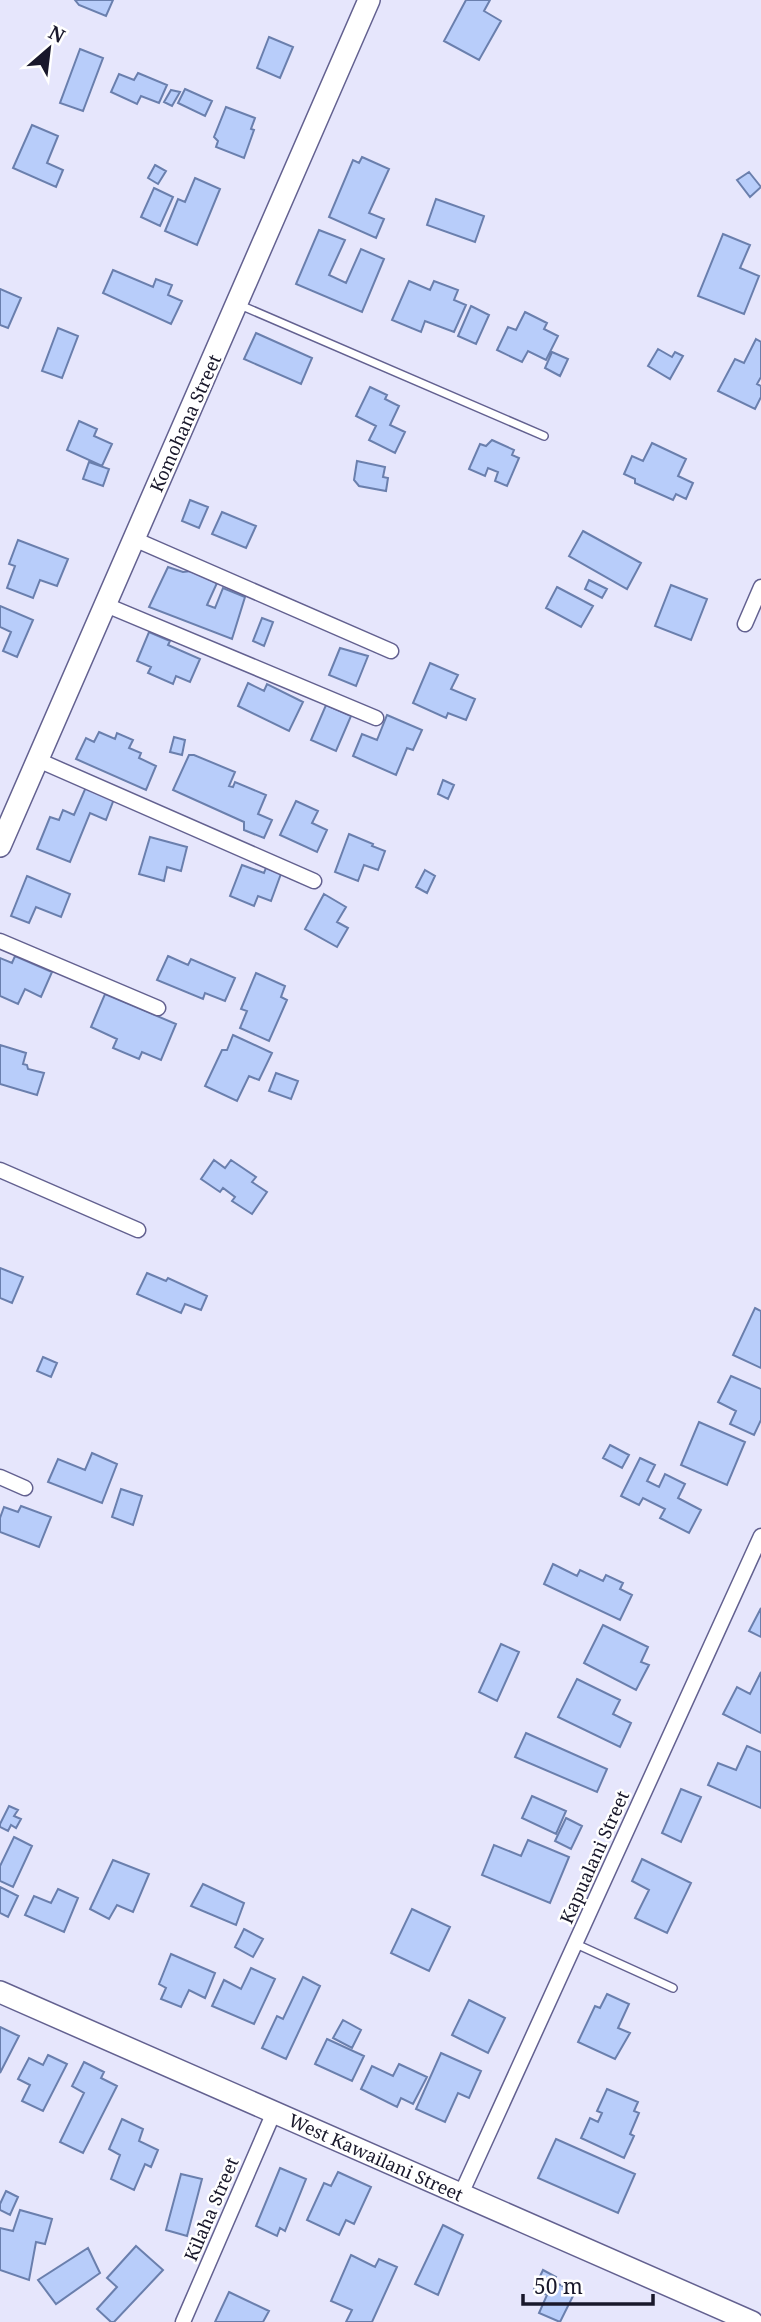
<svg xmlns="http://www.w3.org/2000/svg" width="761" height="2322" viewBox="0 0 761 2322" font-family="'Noto Serif',serif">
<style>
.building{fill:#b8cdfa;stroke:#6a7fad;stroke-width:2}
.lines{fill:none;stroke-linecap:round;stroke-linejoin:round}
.lane-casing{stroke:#636190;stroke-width:10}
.street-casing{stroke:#636190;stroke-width:17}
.secondary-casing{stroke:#636190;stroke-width:24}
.lane{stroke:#fff;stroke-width:7}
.street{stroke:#fff;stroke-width:14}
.secondary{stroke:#fff;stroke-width:21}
.labels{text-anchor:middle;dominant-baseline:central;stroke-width:5;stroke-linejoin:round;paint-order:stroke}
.street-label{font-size:18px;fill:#19182b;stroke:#fff}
</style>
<rect width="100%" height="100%" fill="#e6e6fc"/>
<path class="building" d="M75,0H113L106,16L79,5Z
M466,0H490L484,11L501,21L479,60L444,41Z
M269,37L293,47L280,78L257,68Z
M80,49L103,58L83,111L60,103Z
M138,73L167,85L159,103L141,96L137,104L111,92L119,74L134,80Z
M185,89L212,101L205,116L178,103Z
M171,90L180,92L172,106L164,102Z
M226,107L255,118L251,129L254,130L244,158L216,147L218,141L214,137Z
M32,125L58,136L47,163L63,170L56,187L13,168Z
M362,157L389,169L369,213L384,219L376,238L329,217L353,160L359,163Z
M155,165L166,171L158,184L148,178Z
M749,172L761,187L750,197L737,180Z
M195,178L220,189L197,245L165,231L178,199L185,202Z
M154,188L173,197L160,226L141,217Z
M436,199L484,216L475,242L427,225Z
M319,230L345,240L329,275L346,283L361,249L384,259L362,312L296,284Z
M723,234L750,245L740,268L759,276L744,314L698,296Z
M113,270L153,287L156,279L172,285L168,295L182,301L171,324L103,293Z
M409,281L430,290L434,281L458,290L454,300L466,305L454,332L425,321L421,332L392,320Z
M0,289L21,298L8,328L0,325Z
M471,306L489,315L476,344L458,336Z
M525,312L547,323L544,329L558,336L546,360L528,351L522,362L497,350L508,327L516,330Z
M58,328L78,336L62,378L42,371Z
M256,333L312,358L301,384L244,359Z
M756,339L761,342V377L757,384L761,386V397L755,409L718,391L735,359L744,363Z
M658,349L672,357L675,352L683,356L670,379L648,366Z
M552,352L568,359L560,376L545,368Z
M370,387L387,395L385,399L399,406L390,425L405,432L395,453L369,440L376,426L356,416Z
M79,421L97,429L94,436L112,444L102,466L67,450Z
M492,440L514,450L512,455L519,458L507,486L495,481L498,472L488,468L485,476L469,469L480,444L486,446Z
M652,443L686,459L678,476L693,483L686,499L676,494L673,500L635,483V479L624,474L632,456L643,461Z
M357,461L385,467L383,477L388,478L386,491L359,486L354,480Z
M89,462L109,469L103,486L83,479Z
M190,500L208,507L199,528L182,521Z
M222,512L256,526L246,548L212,534Z
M583,531L641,563L627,589L569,556Z
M18,540L68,559L57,586L40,580L33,598L7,588L15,566L9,564Z
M168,567L183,572L191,571L217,583L207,605L215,608L223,588L245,597L232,639L149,607Z
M589,580L607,589L602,598L585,589Z
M671,585L707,599L691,640L655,626Z
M557,587L593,606L581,627L546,608Z
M0,606L33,620L17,657L3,651L11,632L0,627Z
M262,618L273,622L264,646L253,641Z
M149,632L170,641L168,645L200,659L190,682L176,676L173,684L148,673L151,667L137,661Z
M340,648L368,656L356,686L329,675Z
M430,663L458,675L451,689L475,699L466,720L448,713L446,718L413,703Z
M248,683L264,691L267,684L303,702L289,731L238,706Z
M326,705L351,716L336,751L311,740Z
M387,715L422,730L413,750L407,748L396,775L353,756L362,734L377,740Z
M99,732L115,739L117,733L133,740L129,748L141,753L139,758L156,766L146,790L76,759L86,738L94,742Z
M174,737L185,740L182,755L170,752Z
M189,755H194L235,772L229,786L233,787L235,782L266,795L258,814L272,820L264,838L244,830V822L173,790Z
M443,780L454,785L448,799L438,794Z
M86,787L114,799L106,820L90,813L70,862L37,849L50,817L59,820L63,810L74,815Z
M296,801L318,811L312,823L327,830L317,852L280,835Z
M349,834L373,844L372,846L385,851L378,870L364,865L358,881L335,872Z
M150,837L187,847L181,871L167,867L164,881L139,874Z
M242,865L264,873L267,865L282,871L271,901L258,896L254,906L230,896Z
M425,870L435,876L427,893L416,887Z
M27,876L70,894L61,917L36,907L29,923L11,916Z
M324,894L346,907L337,922L348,928L337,947L305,929Z
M15,956L52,972L41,997L25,989L18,1004L0,996V958L12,963Z
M168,956L188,965L191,959L235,978L225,1001L205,993L203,999L157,980Z
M256,973L285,986L281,997L287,1000L269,1041L240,1028L247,1011L241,1009Z
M105,994L176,1024L161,1060L142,1052L139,1059L113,1048L117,1039L91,1027Z
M233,1035L272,1053L259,1080L249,1076L237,1101L205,1086L222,1050H227Z
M0,1045L26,1053L23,1064L27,1065L28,1069L44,1073L37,1095L0,1084Z
M276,1073L298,1081L291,1099L269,1091Z
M214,1160L225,1168L231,1160L256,1177L252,1182L267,1192L252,1214L232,1201L235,1197L223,1188L220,1192L201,1179Z
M0,1268L23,1277L12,1303L0,1298Z
M147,1273L166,1281L168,1278L207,1296L201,1310L185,1304L181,1313L137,1294Z
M755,1308L761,1311V1368L733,1355Z
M43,1357L57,1363L51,1377L37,1371Z
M731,1376L761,1389V1420L754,1435L730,1424L736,1411L718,1402Z
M699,1422L745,1442L727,1485L681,1465Z
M610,1445L629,1455L622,1468L603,1458Z
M92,1453L117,1464L102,1503L48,1482L58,1459L85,1470Z
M640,1458L655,1465L647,1481L659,1487L665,1474L685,1484L678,1498L701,1510L689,1533L660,1518L665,1509L643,1498L639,1505L621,1496Z
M121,1489L142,1496L133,1525L112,1517Z
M21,1506L51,1517L39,1547L0,1532V1518L4,1507L18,1512Z
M553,1564L577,1576L580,1570L603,1581L606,1575L623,1583L620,1589L632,1595L620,1620L544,1584Z
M761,1608V1637L749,1631Z
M603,1625L648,1647L641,1662L649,1665L636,1690L584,1663Z
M501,1644L519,1652L497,1701L479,1692Z
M761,1672V1733L723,1714L737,1687L750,1694Z
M577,1679L620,1700L613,1714L631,1723L620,1747L558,1717Z
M526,1733L607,1769L597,1792L515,1757Z
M747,1746L761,1752V1808L708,1785L718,1763L736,1770Z
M681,1789L701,1797L681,1842L662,1833Z
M532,1796L566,1811L556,1834L522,1818Z
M9,1806L18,1810L14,1816L21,1819L16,1828L11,1825L8,1831L0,1827V1824Z
M566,1818L582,1826L571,1849L555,1841Z
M14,1837L32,1846L13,1887L0,1881V1866Z
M528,1840L569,1857L550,1903L482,1875L494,1845L521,1856Z
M642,1859L691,1883L667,1933L635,1918L649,1890L632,1881Z
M113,1860L149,1874L133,1912L117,1905L109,1919L90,1909Z
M203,1884L244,1903L236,1925L191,1906Z
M0,1887L18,1896L8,1917L0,1913Z
M58,1889L78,1898L64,1932L25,1915L34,1896L51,1903Z
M412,1909L450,1927L429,1971L391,1953Z
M244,1929L263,1939L253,1957L235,1947Z
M171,1954L215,1973L205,1998L189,1990L181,2007L161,1999L166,1988L159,1984Z
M251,1968L275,1979L254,2024L212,2006L224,1980L241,1989Z
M303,1977L320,1986L286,2059L262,2048L277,2016L283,2019Z
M607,1994L629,2004L618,2028L630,2033L615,2059L578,2042L595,2006L600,2008Z
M469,2000L505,2018L488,2053L452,2035Z
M343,2020L361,2030L352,2048L333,2038Z
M0,2027L19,2036L0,2073Z
M327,2039L364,2056L352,2081L315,2064Z
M441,2053L481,2071L469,2098L458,2093L445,2122L416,2109Z
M48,2055L67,2064L43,2111L22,2101L30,2085L18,2079L29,2058L43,2065Z
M84,2062L104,2072L101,2078L117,2086L83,2153L60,2142L84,2093L72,2086Z
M399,2064L427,2077L413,2104L401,2098L397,2107L361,2089L372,2066L393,2076Z
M607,2089L638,2102L634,2111L639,2113L630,2134L634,2136L624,2158L581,2138L590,2118L598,2122L602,2113L597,2111Z
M122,2119L143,2129L139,2141L158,2150L151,2167L145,2164L134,2190L111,2179L120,2155L109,2149Z
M556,2139L635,2174L618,2213L538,2178Z
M280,2168L306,2179L285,2231L280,2228L277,2236L256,2226Z
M338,2172L371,2187L354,2224L346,2220L339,2235L307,2220L324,2183L331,2186Z
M181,2174L202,2179L187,2236L166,2230Z
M6,2191L18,2197L10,2215L0,2210V2204Z
M20,2210L52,2219L45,2244L36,2242L29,2280L0,2270V2228L13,2231Z
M443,2225L463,2235L438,2295L415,2284Z
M136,2246L163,2270L114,2322H111L97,2309L117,2287L107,2278Z
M88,2248L100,2273L56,2304L38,2280Z
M351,2255L375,2267L379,2259L397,2267L372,2322H346L352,2310L331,2301Z
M543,2270L556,2277L554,2282L575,2292L560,2322L539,2313L547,2295L534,2289Z
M229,2292L269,2311L263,2322H215Z"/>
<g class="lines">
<g class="lane-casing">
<path id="lane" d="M240,305L544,436
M576,1944L673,1988"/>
</g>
<g class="street-casing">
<path id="street" d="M134,539L391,651
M106,605L376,718
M745,624L761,587
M38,760L314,881
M0,941L158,1008
M0,1170L138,1230
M0,1477L25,1488
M461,2194L761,1536
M183,2322L274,2112"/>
</g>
<g class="secondary-casing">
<path id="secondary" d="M0,846L369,0
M0,1992L752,2322"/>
</g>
<use href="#lane" class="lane"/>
<use href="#street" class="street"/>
<use href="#secondary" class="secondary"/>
</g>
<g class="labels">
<g class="street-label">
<text transform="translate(185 423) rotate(-66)">Komohana Street</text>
<text transform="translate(594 1857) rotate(-66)">Kapualani Street</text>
<text transform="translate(376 2157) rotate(24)">West Kawailani Street</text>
<text transform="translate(211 2209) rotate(-67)">Kilaha Street</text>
</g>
</g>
<g transform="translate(49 49) rotate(28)" stroke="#ffffff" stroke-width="5" paint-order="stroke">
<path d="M0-5L12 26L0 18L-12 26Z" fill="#19182b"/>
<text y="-10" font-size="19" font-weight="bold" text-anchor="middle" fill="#19182b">N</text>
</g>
<path d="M523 2294v10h130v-10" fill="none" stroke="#19182b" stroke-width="3.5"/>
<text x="534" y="2294" font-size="21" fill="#19182b" stroke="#ffffff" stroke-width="5" paint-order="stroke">50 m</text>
</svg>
